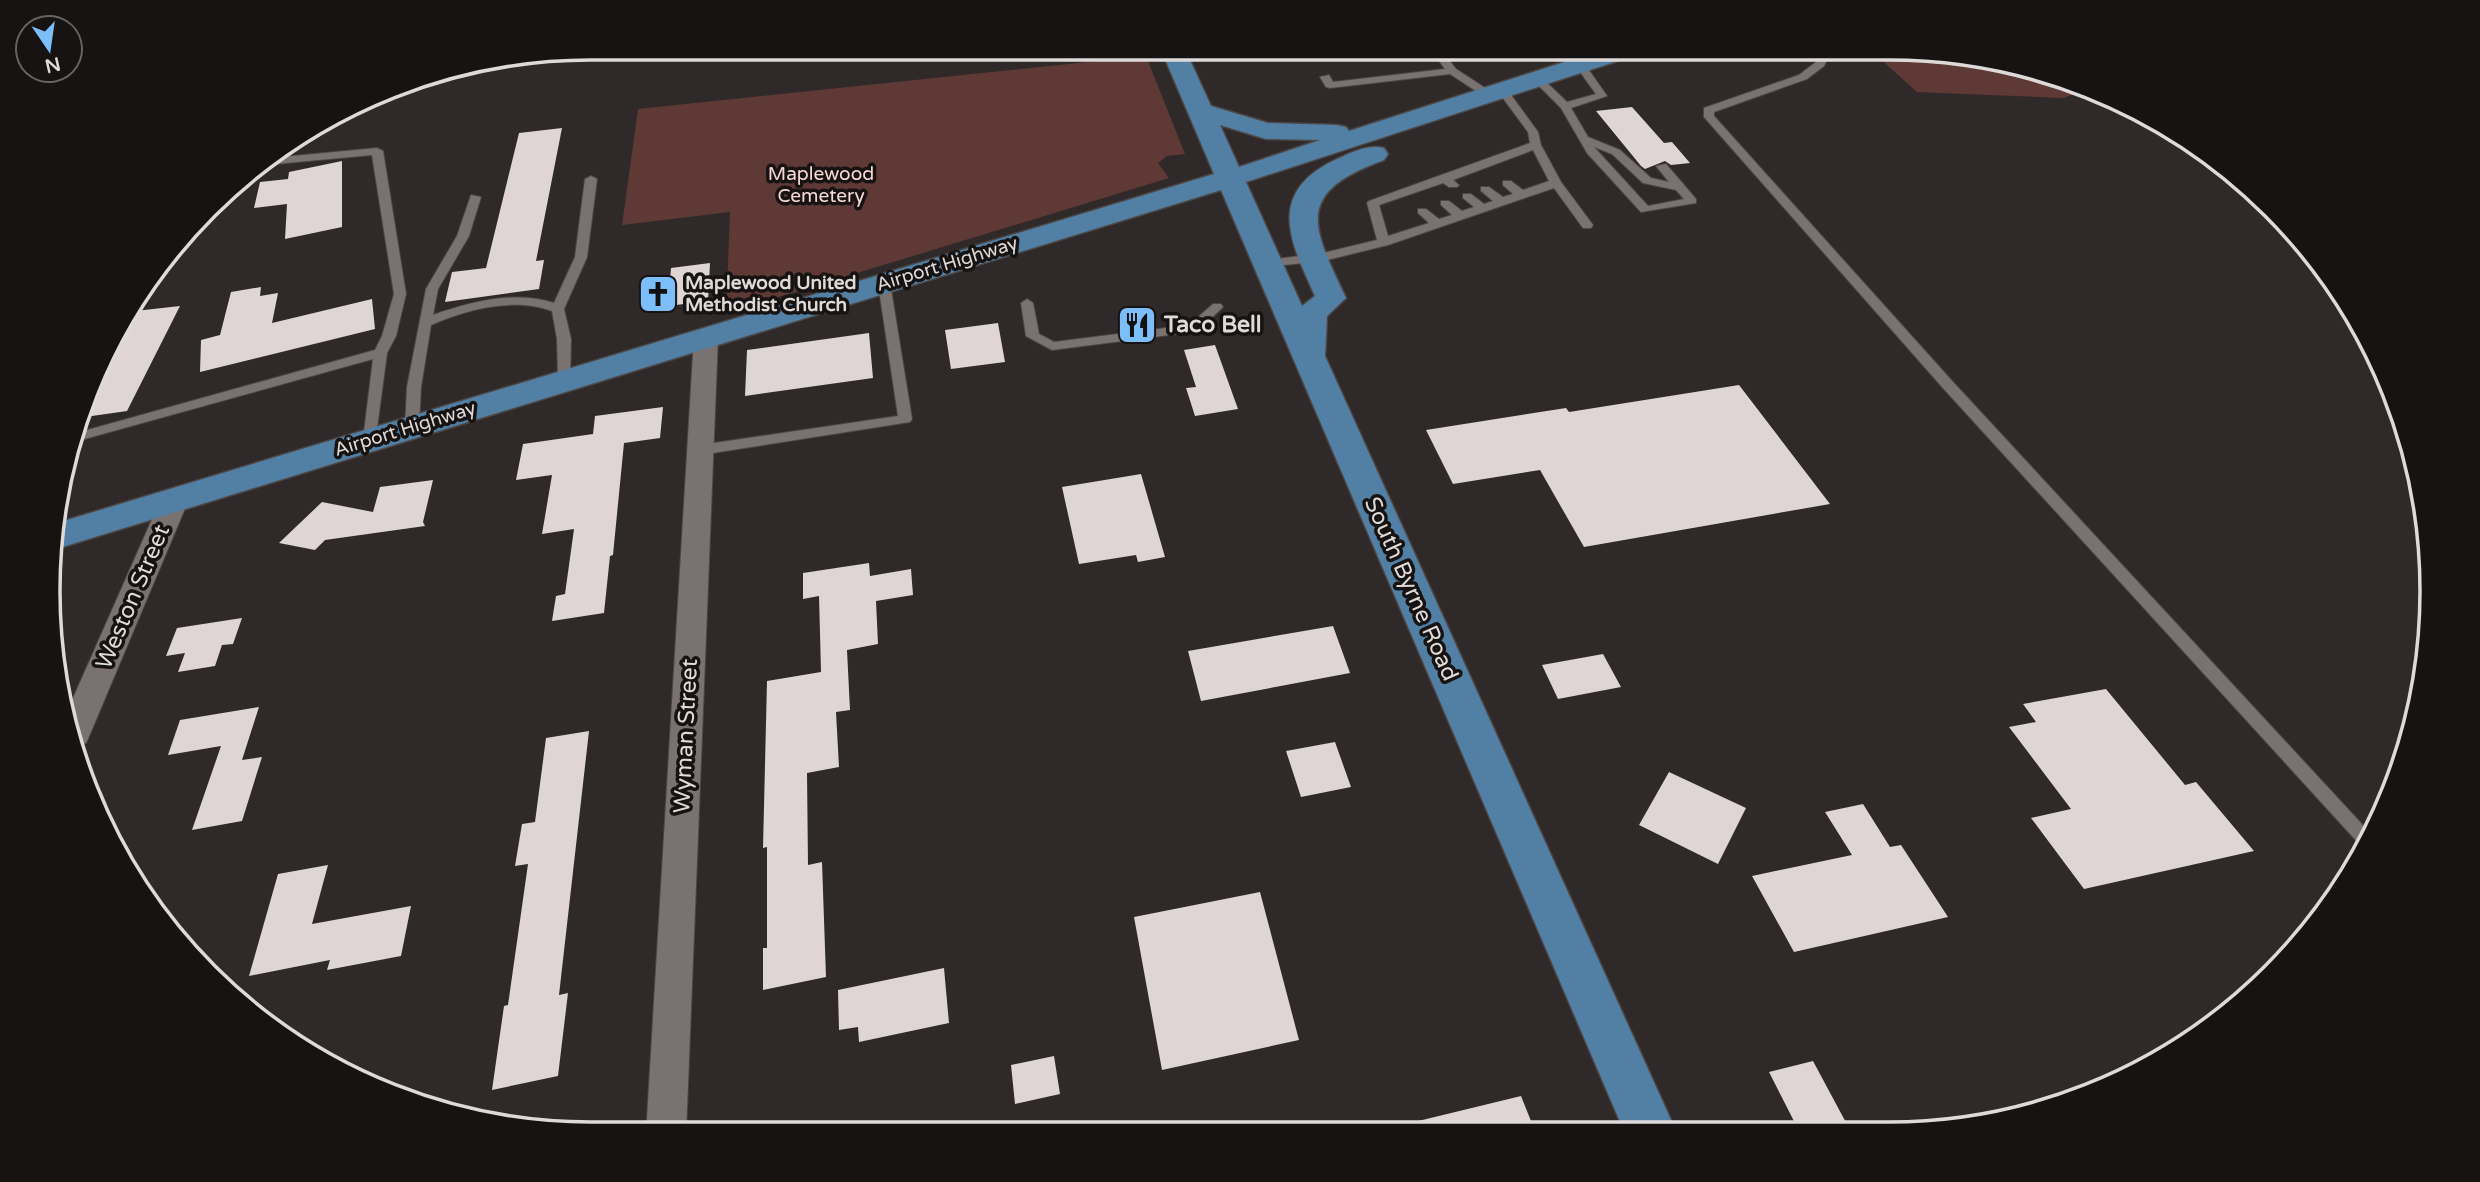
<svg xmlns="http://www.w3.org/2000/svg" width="2480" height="1182" viewBox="0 0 2480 1182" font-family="'Varela Round',sans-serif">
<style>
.green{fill:#5f3936}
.building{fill:#ded5d4}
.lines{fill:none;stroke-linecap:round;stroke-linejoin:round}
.service-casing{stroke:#4c4645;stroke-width:2}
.minor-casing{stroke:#4c4645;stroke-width:2}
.primary-casing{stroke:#4c4645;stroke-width:3}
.service{fill:#7a7271;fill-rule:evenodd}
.minor{fill:#7a7271;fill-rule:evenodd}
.primary{fill:#527fa4;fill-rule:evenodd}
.labels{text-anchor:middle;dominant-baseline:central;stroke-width:7;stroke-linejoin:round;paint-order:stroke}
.far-park-label{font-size:19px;fill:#f7d8d4;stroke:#161312}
.far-street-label{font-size:19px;fill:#dfdada;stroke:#161312}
.far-poi-label{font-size:19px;font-weight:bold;fill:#dfdada;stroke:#161312;text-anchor:start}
.poi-label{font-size:23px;font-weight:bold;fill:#dfdada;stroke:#161312;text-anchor:start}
.street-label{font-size:23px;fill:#dfdada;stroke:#161312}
.rim{fill:none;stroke:#dfdada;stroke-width:3.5}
</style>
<rect width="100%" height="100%" fill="#302929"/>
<path class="green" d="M1867,47L1995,58L2090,87L2064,98L1917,92Z
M1146,56L1185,154L1167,156L1158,163L1169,178L726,313L730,212L622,225L638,109Z"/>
<path class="building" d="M1632,107L1664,143L1672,142L1690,163L1671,165L1665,161L1645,169L1641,166L1596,111Z
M562,128L536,261L544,260L539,289L445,302L452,272L486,268L519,133Z
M342,161V227L285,239L287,204L254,208L260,182L288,179L289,172Z
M710,263L708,301L668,306L671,268Z
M261,287L260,296L278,293L272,323L372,299L375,329L200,372L201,340L220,335L231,292Z
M180,306L127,411L78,418L89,383L126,312Z
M998,323L1005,362L951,369L945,330Z
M869,333L873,378L745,396L747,350Z
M1215,345L1238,409L1195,416L1186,388L1196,387L1184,350Z
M1739,385L1830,504L1584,547L1540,470L1453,484L1426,430L1566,408L1569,412Z
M663,407L660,438L624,443L613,555L610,556L604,613L552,621L556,596L565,594L574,529L542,534L552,475L516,480L523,444L593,434L595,416Z
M1141,474L1165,557L1138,562L1136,555L1079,564L1062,487Z
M433,480L423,522L425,526L325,540L315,550L279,543L322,502L373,512L380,487Z
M869,563L870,576L911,569L913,595L876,601L878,644L847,650L850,710L836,712L839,767L807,773L808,865L822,862L826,977L763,990V948H767V847L763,848L767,681L821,672L819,596L803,599V573Z
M242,618L233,644L222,645L215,666L178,672L185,653L166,656L177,628Z
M1333,626L1350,673L1201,701L1188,651Z
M1603,654L1621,687L1558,699L1542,665Z
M2106,689L2185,785L2196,782L2254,851L2084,889L2031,818L2071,809L2009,727L2036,722L2023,704Z
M259,707L242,760L262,757L242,821L192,830L221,746L168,755L180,720Z
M589,731L559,995L568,993L558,1076L492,1090L504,1006L508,1005L528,864L515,866L522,824L535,822L546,738Z
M1335,742L1351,787L1301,797L1286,751Z
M1669,772L1746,808L1718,864L1639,825Z
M1863,804L1890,847L1901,845L1948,917L1794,952L1752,876L1852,855L1825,812Z
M328,865L312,924L411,906L401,956L327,970L330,960L249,976L278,874Z
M1260,892L1299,1040L1162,1070L1134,917Z
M944,968L949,1023L859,1042L858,1027L839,1030L838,990Z
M1054,1056L1060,1094L1015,1104L1011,1065Z
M1813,1061L1850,1130L1799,1131L1769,1072Z
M1521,1096L1535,1131L1411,1132L1410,1123Z"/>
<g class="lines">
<g class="service-casing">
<path id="service" d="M1364,47H1405L1411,56L1402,58L1395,48L1316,59L1311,56L1316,53Z
M1429,47H1439L1456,69L1493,93V97H1485L1450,74L1330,88L1326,87L1320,77L1329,75L1333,82L1445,69Z
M1823,47H1833L1824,66L1807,79L1714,112V116L1953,382L2371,834L2363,848L1943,388L1704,117V108L1799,75L1816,62Z
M1576,63H1584L1607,96L1571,108L1588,137L1620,150L1651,178L1669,182L1656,166L1666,164L1696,199V203L1641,212L1587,153L1561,108L1532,79L1541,77L1567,102L1596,94L1575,65ZM1594,147L1612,154L1643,183L1676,190L1684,199L1648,206Z
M1502,87L1506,88L1538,132L1541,145L1561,182L1593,225L1591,228H1583L1554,188L1388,245L1323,261L1265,267V261L1269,260L1323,253L1377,240L1367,203L1369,201L1530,143L1528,132L1497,90ZM1533,150L1549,181L1523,190L1511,181H1503V185L1513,194L1503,197L1489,187H1481V191L1493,201L1484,204L1471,194H1463V198L1474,207L1462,211L1449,201H1441V205L1452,215L1439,219L1426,209H1418V213L1429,223L1388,236L1379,205L1443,183L1449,187H1457L1459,185L1453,180Z
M377,148L383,151L406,294L396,336L387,353L375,443H365L363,440L373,359L70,443L73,434L375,350L382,336L394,294L372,155L254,166L261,159Z
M591,176L597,179L587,257L564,309L571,339L570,383H560L558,380L557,339L552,311C514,297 467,309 431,325L421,387L419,427L417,430H407L405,427L407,387L426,289L457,236L471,195L481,197L469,236L438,289L433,315C470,302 516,290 554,303L575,257L585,179Z
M884,279L890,283L912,419L910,422L700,455L695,453L693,450L695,447L700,445L898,416L878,283Z
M1027,299L1033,303L1039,334L1054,342L1189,325L1213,304H1221L1223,307L1198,331L1193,332L1052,350L1026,336L1021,303Z"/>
</g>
<g class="minor-casing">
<path id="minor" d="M706,330L715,332L718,337L686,1134L646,1135L694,337L697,332Z
M175,489L185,492L189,499L90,734L86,743L77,746L67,712L161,499L165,492Z"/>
</g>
<g class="primary-casing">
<path id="primary" d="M1160,47H1184L1211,106L1268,123L1337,125L1346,127L1349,131L1611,47H1648L1645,52L1246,182L1302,306L1315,296C1290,241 1265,192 1337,159C1352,152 1368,144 1384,148L1388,154L1384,160C1293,193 1312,226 1346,298L1327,316L1325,356L1676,1131H1624L1221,190L56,549L57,523L1214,174ZM1220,125L1266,139L1320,140L1239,167Z"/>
</g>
<use href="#service" class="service"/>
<use href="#minor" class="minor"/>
<use href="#primary" class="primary"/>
</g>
<defs>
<g id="church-square" transform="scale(2.0125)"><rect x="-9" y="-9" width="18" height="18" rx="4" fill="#7bbef9" stroke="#161312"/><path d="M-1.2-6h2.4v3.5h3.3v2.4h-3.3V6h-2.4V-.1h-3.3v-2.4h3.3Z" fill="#111"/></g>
<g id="restaurant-square" transform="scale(2.0125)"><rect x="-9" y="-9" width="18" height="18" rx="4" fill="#7bbef9" stroke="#161312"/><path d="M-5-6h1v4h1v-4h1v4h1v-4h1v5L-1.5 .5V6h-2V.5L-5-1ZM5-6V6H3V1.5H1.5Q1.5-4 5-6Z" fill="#111"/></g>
</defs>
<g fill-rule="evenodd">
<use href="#church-square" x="658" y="294"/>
<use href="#restaurant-square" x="1137" y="325"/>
</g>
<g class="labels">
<g class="far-park-label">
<text x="821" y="174">Maplewood<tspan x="821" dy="22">Cemetery</tspan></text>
</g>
<g class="far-street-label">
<text transform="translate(947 264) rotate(-17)">Airport Highway</text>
<text transform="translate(405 429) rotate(-17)">Airport Highway</text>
</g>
<g class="far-poi-label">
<text x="685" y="283">Maplewood United<tspan x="685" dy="22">Methodist Church</tspan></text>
</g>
<g class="poi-label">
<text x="1164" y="325">Taco Bell</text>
</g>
<g class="street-label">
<text transform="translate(1411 589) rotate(66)">South Byrne Road</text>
<text transform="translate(133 597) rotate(-67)">Weston Street</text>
<text transform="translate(686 736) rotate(-87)">Wyman Street</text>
</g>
</g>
<path d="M0 0H2480V1182H0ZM591 60H1889A531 531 0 0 1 2420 591V591A531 531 0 0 1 1889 1122H591A531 531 0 0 1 60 591V591A531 531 0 0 1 591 60Z" fill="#161312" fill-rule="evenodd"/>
<path class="rim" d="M591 60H1889A531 531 0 0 1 2420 591V591A531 531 0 0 1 1889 1122H591A531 531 0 0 1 60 591V591A531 531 0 0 1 591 60Z"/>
<g transform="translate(49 49) rotate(167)"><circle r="33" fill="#161312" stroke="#666362" stroke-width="2"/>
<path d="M0-5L12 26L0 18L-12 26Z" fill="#7bbef9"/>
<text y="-10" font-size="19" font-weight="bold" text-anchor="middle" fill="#dfdada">N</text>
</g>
</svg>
